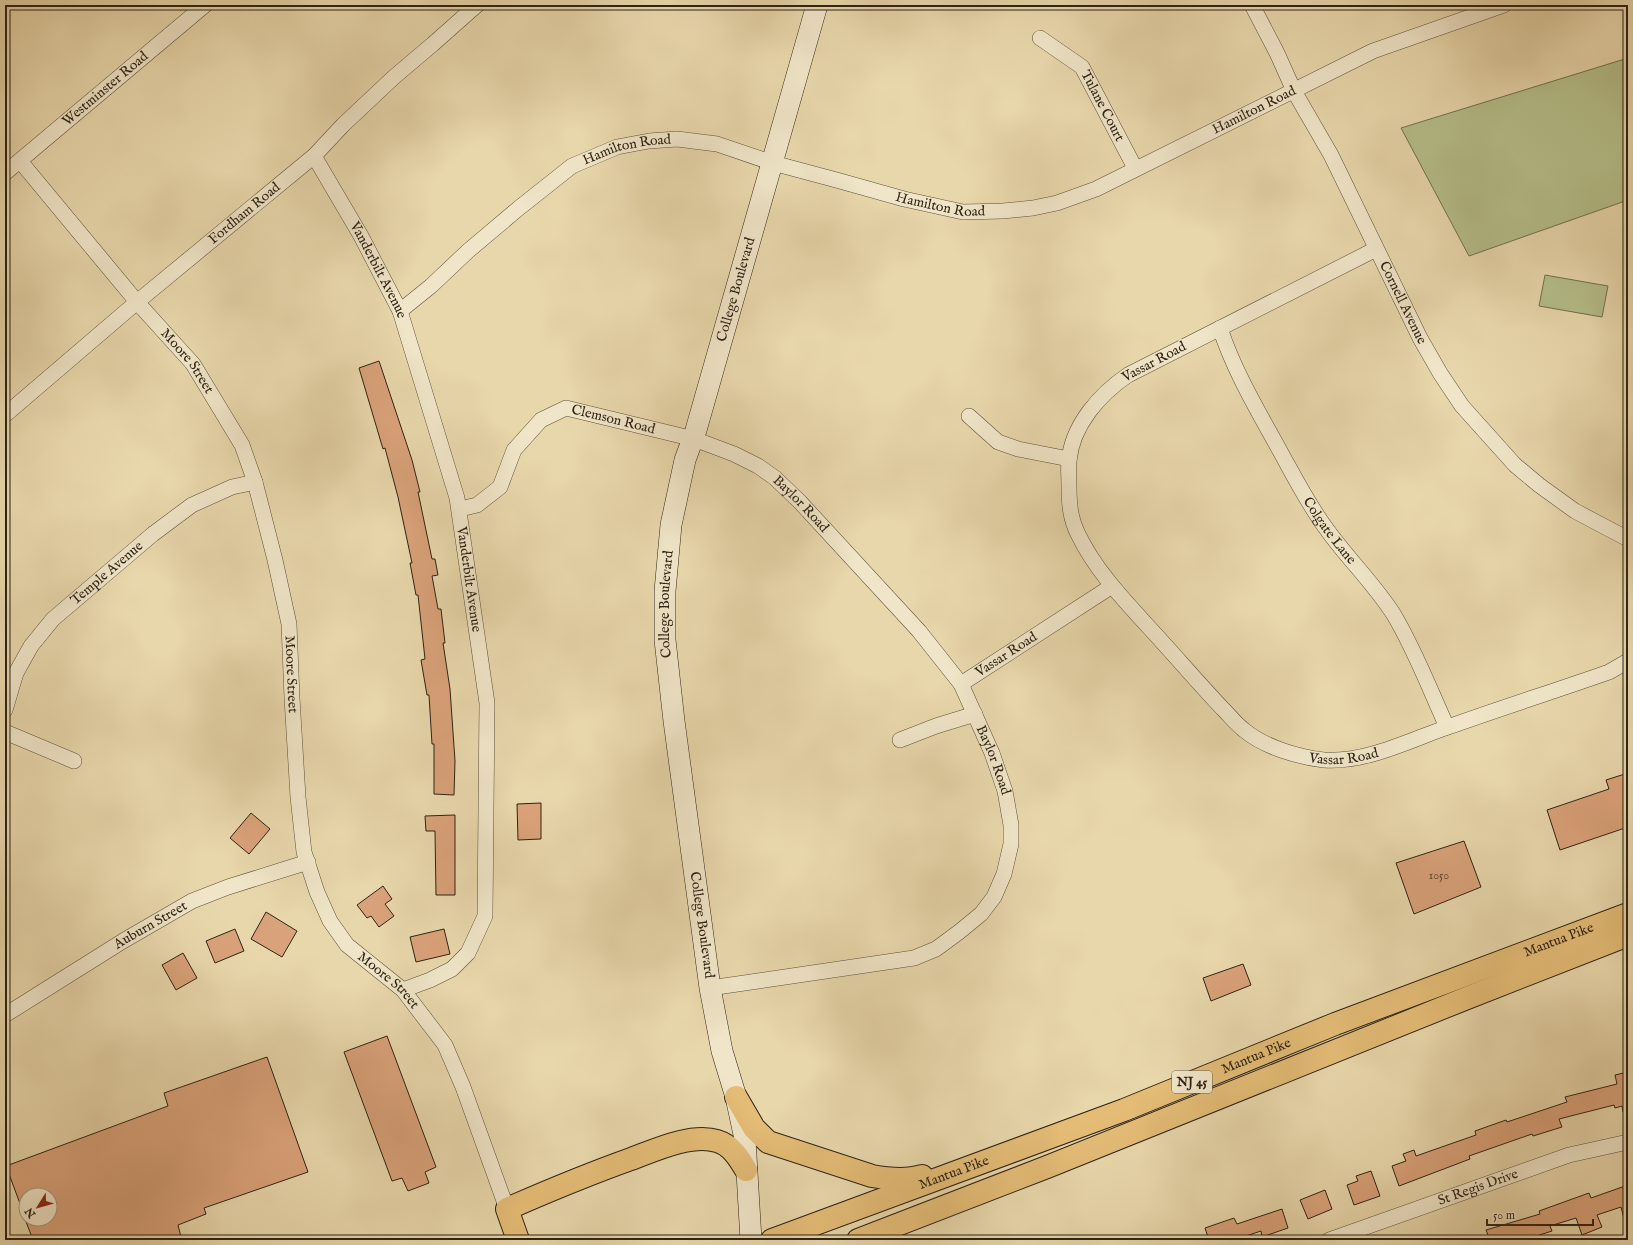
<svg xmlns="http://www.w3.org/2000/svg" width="1633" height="1245" viewBox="0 0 1633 1245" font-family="'IM FELL English',serif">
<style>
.green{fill:#b5be89;stroke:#72704f}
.building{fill:#daa27a;stroke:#2e2315}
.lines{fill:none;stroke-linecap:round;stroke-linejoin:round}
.street-casing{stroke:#5c503a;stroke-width:16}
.secondary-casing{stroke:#2e2315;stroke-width:22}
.primary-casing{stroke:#2e2315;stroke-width:24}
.street{stroke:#f0e5c8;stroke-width:15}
.secondary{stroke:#f0e5c8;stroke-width:21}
.primary{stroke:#e4bc76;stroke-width:22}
.labels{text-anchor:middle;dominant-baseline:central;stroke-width:3;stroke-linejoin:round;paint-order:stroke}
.number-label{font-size:12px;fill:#59432e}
.shield{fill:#f0e5c8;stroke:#685d4b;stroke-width:1}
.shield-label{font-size:13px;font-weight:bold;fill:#2e2315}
.street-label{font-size:14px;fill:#2e2315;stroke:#f0e5c8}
</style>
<rect width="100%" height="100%" fill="#e8d7ab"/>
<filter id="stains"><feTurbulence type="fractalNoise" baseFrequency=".005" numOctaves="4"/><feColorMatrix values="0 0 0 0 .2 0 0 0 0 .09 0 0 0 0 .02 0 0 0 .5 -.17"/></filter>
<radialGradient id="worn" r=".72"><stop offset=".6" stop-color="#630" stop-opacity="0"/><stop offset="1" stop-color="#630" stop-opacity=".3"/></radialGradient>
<path class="green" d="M1628,58V200L1469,256L1401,128Z
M1545,275L1608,286L1602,317L1539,306Z"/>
<path class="building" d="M379,361L412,460L420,492H418L432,559H435L438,575L432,576L438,609H441L445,643H443L450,689L455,761L454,795L434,794V744H432L429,695H427L421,660L425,659L418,595H416L410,563H412L398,497L385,448L383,449L359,368Z
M1628,773V827L1560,850L1547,810L1609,789L1606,780Z
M541,803V839L518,840L517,804Z
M251,813L270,829L249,854L230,838Z
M455,815V895H436L435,831H426L425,816Z
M1464,841L1481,887L1414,914L1396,863Z
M383,886L392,899L385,904L394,916L379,927L371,916L367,918L357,905Z
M266,912L297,931L282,957L251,939Z
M235,929L244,951L215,963L206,941Z
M444,929L450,954L416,962L410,937Z
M183,953L197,978L176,990L162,965Z
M1243,964L1251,985L1211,1001L1203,978Z
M387,1036L436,1167L425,1172L429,1183L408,1191L402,1178L392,1181L344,1052Z
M267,1057L308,1172L204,1208L206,1214L178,1225L181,1237L174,1240H33L25,1219H50V1195H26V1217H25L6,1166L168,1106L164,1093Z
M1628,1072V1112H1623L1622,1106L1615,1108L1614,1105L1559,1119L1562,1127L1533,1136L1532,1134L1469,1156L1470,1159L1399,1186L1392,1166L1406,1161L1403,1154L1414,1150L1416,1156L1476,1135L1475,1131L1506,1120L1507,1122L1567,1102L1565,1097L1617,1084L1615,1075Z
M1371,1171L1380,1196L1354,1205L1347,1185L1358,1181L1356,1176Z
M1628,1185V1218L1624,1219L1621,1207L1597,1215L1602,1227L1582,1235L1576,1218L1550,1226L1552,1231L1524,1240H1490L1486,1230L1540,1214L1539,1211L1589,1193L1591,1198Z
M1325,1190L1332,1209L1308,1219L1300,1200Z
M1282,1209L1288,1228L1262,1237L1261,1231L1234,1240H1209L1205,1228L1234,1218L1237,1224Z"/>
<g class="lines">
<g class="street-casing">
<g id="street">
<path id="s1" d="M1252,5L1277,53L1294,91L1331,155L1420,338L1440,373L1462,406L1515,465L1539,485L1575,511L1628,539"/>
<path id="s2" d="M1040,38L1082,67L1135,168"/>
<path id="s3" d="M314,156L361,236L400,311L457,498L487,703L485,916L468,953L452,969L430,980L403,990"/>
<path id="s4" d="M20,161L137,302L193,364L242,445L255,482L275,560L289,624L292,698L298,797L304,852L317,892L330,921L347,945L403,990L445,1045L463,1087L507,1209"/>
<path id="s5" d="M5,173L205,5"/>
<path id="s6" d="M1376,249L1128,375C1100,394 1072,425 1069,461C1068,469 1069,477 1069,486C1069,503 1070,518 1078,534C1098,576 1134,610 1165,645C1184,666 1203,688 1223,709C1230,716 1236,724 1244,730C1264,747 1298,757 1324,760C1366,763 1410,740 1448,727C1501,708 1555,691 1609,672L1628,661"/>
<path id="s7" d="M400,311L431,286L468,251L519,208L572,166L617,147L649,141L677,139L717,144L773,163L840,181L904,199L963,212L1003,211L1033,208L1057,203L1096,189L1373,51L1504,5"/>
<path id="s8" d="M1220,328C1234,371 1258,411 1280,451C1295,478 1309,506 1328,531C1349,560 1375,585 1394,615C1415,650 1430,690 1447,727"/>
<path id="s9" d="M5,415L137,302L314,156L343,125L394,77L433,44L477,5"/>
<path d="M969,416L998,442L1018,449L1069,459"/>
<path id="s10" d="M460,509L477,505L500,487L514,450L541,420L566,408L694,439L734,454L758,466L775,478L800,502L919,631L961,684L992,753L1005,791L1011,825V844L1004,874L994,897L981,914L959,932L936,949L914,958L710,988"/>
<path id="s11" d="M961,684L1112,586"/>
<path id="s12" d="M5,710L16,673L31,646L53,619L153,534L192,505L232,487L255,482"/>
<path d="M5,732L74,761"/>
<path d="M900,740L936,726L975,714"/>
<path id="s13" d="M5,1015L123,941L192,901L228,887L308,862"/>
<path id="s14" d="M1329,1240L1569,1155L1628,1142"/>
</g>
</g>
<g class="secondary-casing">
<g id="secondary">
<path id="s15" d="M751,1240L745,1139L736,1097L722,1051L710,988L674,721L665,640V591L671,525L685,460L696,430L817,5"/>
</g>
</g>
<g class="primary-casing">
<g id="primary">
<path d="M736,1097L754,1128L768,1142L872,1176C888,1179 906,1181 922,1176"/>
<path d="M518,1240L507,1209C548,1191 589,1174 631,1159C655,1150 692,1133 717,1141C731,1145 739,1158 746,1170"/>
<path id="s16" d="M772,1240L1124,1110L1335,1024L1628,914"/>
<path d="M858,1240L1047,1167L1467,998L1628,935"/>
</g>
</g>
<use href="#street" class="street"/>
<use href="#secondary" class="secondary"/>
<use href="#primary" class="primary"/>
</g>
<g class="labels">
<g class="number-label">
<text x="1439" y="875">1050</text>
</g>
<rect class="shield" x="1172" y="1071" width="40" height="22" rx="3"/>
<g class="shield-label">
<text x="1192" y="1082">NJ 45</text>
</g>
<g class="street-label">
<text stroke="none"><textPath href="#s5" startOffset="131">Westminster Road</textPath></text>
<text stroke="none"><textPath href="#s2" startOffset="95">Tulane Court</textPath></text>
<text stroke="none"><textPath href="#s7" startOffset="943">Hamilton Road</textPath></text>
<text stroke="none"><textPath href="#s7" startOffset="283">Hamilton Road</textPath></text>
<text stroke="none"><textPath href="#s7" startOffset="607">Hamilton Road</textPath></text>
<text stroke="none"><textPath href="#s9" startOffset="313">Fordham Road</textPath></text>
<text stroke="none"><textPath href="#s3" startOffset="131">Vanderbilt Avenue</textPath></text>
<text stroke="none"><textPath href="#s15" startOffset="967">College Boulevard</textPath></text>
<text stroke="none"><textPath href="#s1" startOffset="334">Cornell Avenue</textPath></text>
<text stroke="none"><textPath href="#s4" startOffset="261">Moore Street</textPath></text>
<text transform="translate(1154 362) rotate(-28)">Vassar Road</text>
<text stroke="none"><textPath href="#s10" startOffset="203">Clemson Road</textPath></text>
<text stroke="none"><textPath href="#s10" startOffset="413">Baylor Road</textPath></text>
<text stroke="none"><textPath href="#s8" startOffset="231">Colgate Lane</textPath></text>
<text stroke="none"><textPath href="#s12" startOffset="175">Temple Avenue</textPath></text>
<text stroke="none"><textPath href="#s3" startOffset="455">Vanderbilt Avenue</textPath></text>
<text stroke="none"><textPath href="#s15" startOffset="643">College Boulevard</textPath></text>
<text stroke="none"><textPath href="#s11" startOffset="54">Vassar Road</textPath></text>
<text stroke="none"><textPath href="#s4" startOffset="597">Moore Street</textPath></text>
<text stroke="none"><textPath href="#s6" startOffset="824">Vassar Road</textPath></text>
<text stroke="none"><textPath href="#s10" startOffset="737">Baylor Road</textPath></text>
<text stroke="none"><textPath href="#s13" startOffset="171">Auburn Street</textPath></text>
<text transform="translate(702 925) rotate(82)">College Boulevard</text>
<text stroke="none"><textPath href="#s16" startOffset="842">Mantua Pike</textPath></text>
<text stroke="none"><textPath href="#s4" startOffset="933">Moore Street</textPath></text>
<text stroke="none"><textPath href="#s16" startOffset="518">Mantua Pike</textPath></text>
<text stroke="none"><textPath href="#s16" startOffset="194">Mantua Pike</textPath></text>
<text stroke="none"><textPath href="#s14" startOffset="158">St Regis Drive</textPath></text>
</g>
</g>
<rect width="1633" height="1245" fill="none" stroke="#e8d7ab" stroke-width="20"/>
<rect x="6" y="6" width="1621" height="1233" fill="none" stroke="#2e2315" stroke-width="2"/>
<rect x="10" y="10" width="1613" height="1225" fill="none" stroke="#2e2315"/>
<g transform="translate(38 1207) rotate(233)"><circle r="19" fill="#f0e5c8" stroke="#a29780"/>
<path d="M0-3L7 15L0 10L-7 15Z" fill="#8f2418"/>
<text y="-6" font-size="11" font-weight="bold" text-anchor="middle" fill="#2e2315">N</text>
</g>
<path d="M1487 1219v6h106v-6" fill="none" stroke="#2e2315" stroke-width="2"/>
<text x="1493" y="1219" font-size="12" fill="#2e2315" stroke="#f0e5c8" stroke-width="3" paint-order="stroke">50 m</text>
<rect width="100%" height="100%" filter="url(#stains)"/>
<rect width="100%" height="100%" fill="url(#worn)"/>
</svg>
